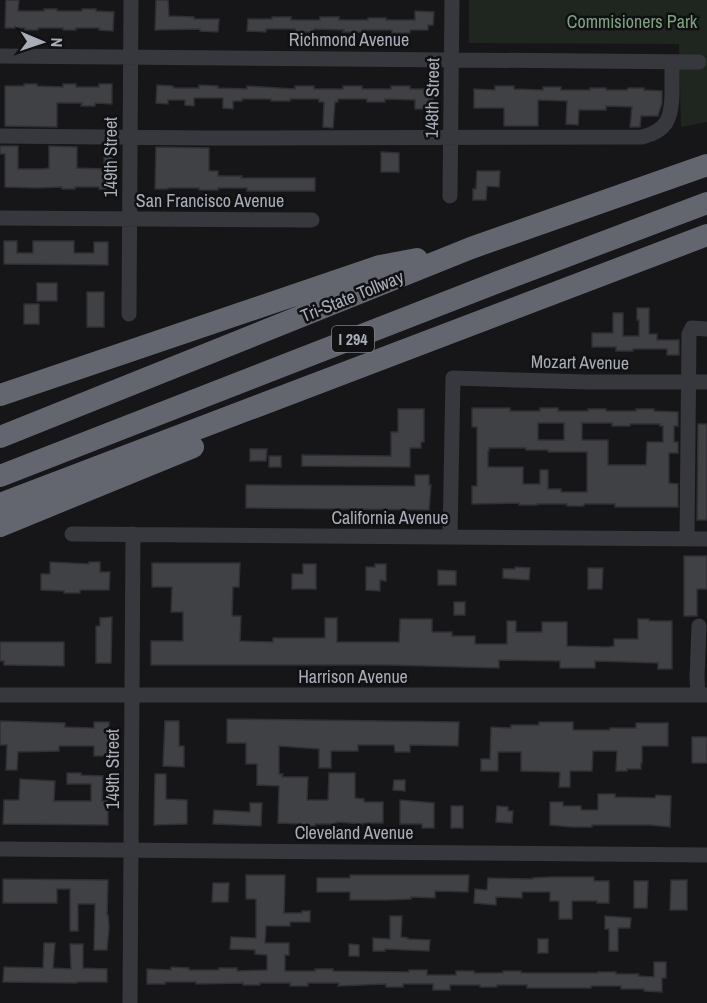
<svg xmlns="http://www.w3.org/2000/svg" width="707" height="1003" viewBox="0 0 707 1003" font-family="'Archivo Narrow',sans-serif">
<style>
.green{fill:#1e261f}
.building{fill:#404145;stroke:#303034;stroke-width:1.5;fill-rule:evenodd}
.lines{fill:none;stroke-linecap:round;stroke-linejoin:round}
.minor{stroke:#37383d;stroke-width:15}
.highway{stroke:#63666e;stroke-width:22}
.labels{text-anchor:middle;dominant-baseline:central;stroke-width:5;stroke-linejoin:round;paint-order:stroke}
.shield{fill:#111113;stroke:#7b7e86;stroke-width:1.5}
.shield-label{font-size:16px;font-weight:bold;fill:#a8adb8}
.park-label{font-size:18px;fill:#7fa381;stroke:#111113}
.street-label{font-size:18px;fill:#a8adb8;stroke:#111113}
</style>
<rect width="100%" height="100%" fill="#161618"/>
<path class="green" d="M469,0H707V122L681,127L679,44L469,43Z"/>
<path class="building" d="M6,0H19L18,11H44V9H57V11H82V9H96V11L114,12L113,31L99,30V28H76V30H63V28H38V30H25V28H5Z
M156,0H168L169,16L194,17V19H219L218,32L200,31V29L155,30Z
M415,11L434,12L433,25H428V30H410V33H392V30H362V32H343L344,30L314,29V32H295V29H266V32L247,31L248,19H272V17H291V20H320V17H339V20H368V18H386V20H415Z
M24,84H37V86L63,87V84H76V87H99V84H112V104L95,103V106H81L82,103H57V127L5,126V86H24Z
M157,85L173,86V88H199V85L218,86V88L247,89V86L295,89V86H314V89H343V86H362V89H391V86H410V89H428V94H434L433,109H415V100L385,99V102H367V99H338V102H335L333,128L323,127L324,102H319V99H290V101H271V99H242V101H233V109L223,108V98H194V106L185,105V100H168V104L156,103Z
M495,86H514V89L543,90V87H561V90H590V88H606V90H627L628,88H644V90L662,91V103L658,116H641L640,127H630L632,107L606,106V110H579L578,125L566,124L567,101L538,100V126H504V108H474V89L495,90Z
M0,146H18V169H43L49,168V146L77,147V168L104,169V147H113L112,190L99,189V187H75V189H62V187L37,188L5,187V154H0Z
M156,147L209,148V171H218V176H242L241,178H315V191H247V188H218V190H199V188H168V189H155Z
M381,152L399,153V172H381Z
M477,171H500L499,187L487,186L486,200H473V189H476Z
M4,241H17V253H33V241H74V253H94V242H108V265L4,264Z
M37,283H57V301H37Z
M87,292H104V327H87Z
M24,304H39V324H24Z
M637,308H649V334H657V340H679V355H667V349H633V351H616V347H592V333H613V313H623V336H639V320H637Z
M472,408H510V411H540V408H558V411H588V409H606V411H636V409H654V411L678,412V426H674V442H678V453H669V483L678,484V507H615V504H584V506H567V504H537V505H519V503L472,504V486H477V427H472ZM538,423H564V440H538ZM582,423H612V426H630V424H660V426H663V442H647L646,465H608V440H582ZM489,448H526V450H548V452H587V492H561V489H548V470H540V484H523V467H488V451H489Z
M398,409H424V442H421V448H410V467L302,466V455L391,456V432H398Z
M698,424H707V520H697Z
M250,449H267L266,461H250Z
M269,456H281V467H269Z
M415,475H429V485H431L429,510L246,508V485L415,486Z
M684,556H707V589H697V616H684Z
M50,562L89,564V562H100V572H110L109,590H80V593H64V591L41,590V574H50Z
M152,563H240L239,587H233L232,616H241L240,641L273,642V638H325V618H337V642H399L400,619H432V632H452V636H475V644H507V621H516V632H542V622H567V646L607,647L614,646V639H638V619H649V621H672V669H658V663L595,661V668H560V661L499,660V668L388,665H151V641H183V612H171L172,587H152Z
M303,564H316V589H292V574H303Z
M375,564H386V581L380,580V591L366,590V567H375Z
M515,567L530,568L529,580L503,578V569H515Z
M588,568H603L602,589H588Z
M438,570L456,571V585H438Z
M454,602H465V615H454Z
M112,617L111,663H96V626H100V618Z
M0,642H64V666L4,665V661H0Z
M227,719L459,722L458,746L410,745V752H395L394,745H358V751H331V768H319V749L279,746V774H283L282,777H308L307,800H328L329,773H355V798L364,799V802H383V823H363V824L336,822V824H315V826H301V824L278,823L279,786L257,785V764H246V743H227Z
M0,721L65,723V727L94,728V722H109V756H94V746H59V751L18,752L17,770H6L7,745H0Z
M165,721H179V746H184V767L163,766Z
M539,722H573V730H610V728H636V723H668V746H642V763H641V769H627V771H616L617,751H593L592,771H570V787H559L560,772L521,771V752H498V771H481V759H490L491,727L511,728V725H539Z
M692,737H707V763H692Z
M67,773H81V775L103,776L102,801H108V825L3,824L4,800H19L20,779L55,781L54,801H91V784H67Z
M155,774H166V799L187,800V824L154,825Z
M394,780H405V791L393,790Z
M598,794H615V797L655,798L656,795L671,796L670,827L650,825H592V827H572L550,825V802H563V806H581V810H598Z
M400,800L434,803V828H422V824H400Z
M250,803H262L261,826L213,824L214,810L250,812Z
M451,806H463V828H451Z
M497,806L508,807V811H513L512,823L496,822Z
M246,875H285L284,913H302V911H310V922H290V926H266L265,943H289V955H285V971H315V969H333V971L409,972V970H427V975H456V971H474V973H503V971H521V973H598V972H616V974H639L638,976L654,977V962H666V978H662V992L644,991V989H621V986H591V988H527V985H497V987H480V985H450V990H433V984H403V987H386V984L338,986L339,983H308V986H290V983H260V985H243V983L196,984V982H165V984H147V969L171,970V967L189,968V970H219V968H237V971L267,970V955L255,954V950L230,949L231,937L256,938V899H246Z
M350,875H469L468,892L435,891V898L411,897V899L388,900H350V892H317V878H350Z
M551,877H594V881H609V903H597V901H572V919H559V901H550V892H522V898L496,897V905L474,903L475,889L487,890L488,878L533,879V878Z
M3,879L108,880L107,915H108L109,927L107,950H94L95,904H78V931H70V889H57V903H3Z
M671,880H687V910H670Z
M634,881H648L647,908H634Z
M213,883H229L228,902H212Z
M390,916H402L401,937L408,938V939L430,940L429,951L385,949V951H373V938L390,939Z
M605,916L631,918L630,928H618V951H609V929H605Z
M538,939H548V953H538Z
M44,943H55L53,968L71,969L70,944H83V968L107,969V982H77V983L3,982L4,967L43,968Z
M349,944L359,945V956H349Z"/>
<g class="lines">
<path class="minor" d="M0,56L699,62
M0,136L206,138L642,137C666,131 671,120 672,96C672,84 672,73 672,62
M450,196L452,0
M0,218L312,220
M129,314L131,0
M72,534L707,539
M450,537L453,378L588,382H707
M687,538L689,334L692,328L707,329
M0,695H707
M698,695L697,678L699,626
M0,849L707,855
M130,1003L133,534"/>
<path class="highway" d="M0,395L380,266L417,259
M0,437L471,248L707,165
M0,476L498,282L707,203
M0,504L707,235
M0,526L193,447"/>
</g>
<g class="labels">
<rect class="shield" x="332" y="326" width="42" height="26" rx="4.5"/>
<g class="shield-label">
<text x="353" y="339">I 294</text>
</g>
<g class="park-label">
<text x="632" y="21">Commisioners Park</text>
</g>
<g class="street-label">
<text x="349" y="39">Richmond Avenue</text>
<text transform="translate(432 98) rotate(-89)">148th Street</text>
<text transform="translate(110 157) rotate(-90)">149th Street</text>
<text x="210" y="200">San Francisco Avenue</text>
<text transform="translate(352 296) rotate(-22)">Tri-State Tollway</text>
<text transform="translate(580 362) rotate(1)">Mozart Avenue</text>
<text x="390" y="517">California Avenue</text>
<text x="353" y="676">Harrison Avenue</text>
<text transform="translate(112 769) rotate(-90)">149th Street</text>
<text x="354" y="832">Cleveland Avenue</text>
</g>
</g>
<g transform="translate(42 42) rotate(92)" stroke="#111113" stroke-width="4.5" paint-order="stroke">
<path d="M0-4.5L10 22L0 15L-10 22Z" fill="#a8adb8"/>
<text y="-9" font-size="16" font-weight="bold" text-anchor="middle" fill="#a8adb8">N</text>
</g>
</svg>
